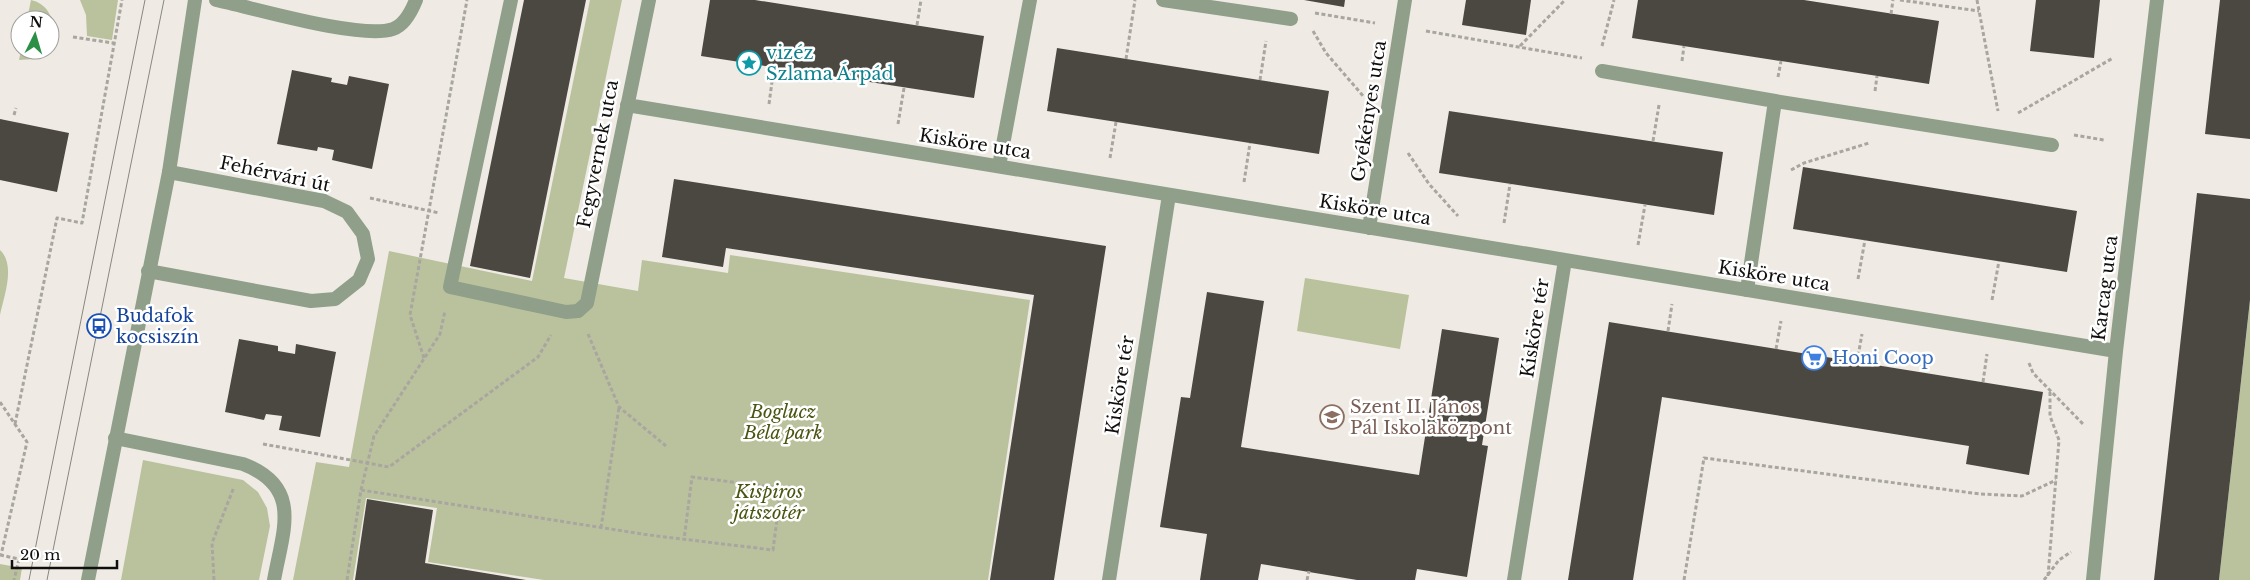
<svg xmlns="http://www.w3.org/2000/svg" width="2250" height="580" viewBox="0 0 2250 580" font-family="'Libre Baskerville',serif">
<style>
.green{fill:#bac29d}
.building{fill:#4b4842}
.lines{fill:none;stroke-linecap:round;stroke-linejoin:round}
.path{stroke:#a9a6a0;stroke-width:3;stroke-dasharray:4 2.5;stroke-linecap:butt}
.service{stroke:#909f89;stroke-width:14}
.minor{stroke:#909f89;stroke-width:14}
.tertiary{stroke:#909f89;stroke-width:14}
.tram{stroke:#898681;stroke-width:1}
.labels{text-anchor:middle;dominant-baseline:central;stroke-width:5;stroke-linejoin:round;paint-order:stroke}
.culture-label{font-size:18px;fill:#0d838f;stroke:#fff;text-anchor:start}
.street-label{font-size:18px;fill:#100f0d;stroke:#fff}
.transit-label{font-size:18px;fill:#164399;stroke:#fff;text-anchor:start}
.shop-label{font-size:18px;fill:#366cbe;stroke:#fff;text-anchor:start}
.education-label{font-size:18px;fill:#785e54;stroke:#fff;text-anchor:start}
.park-label{font-size:18px;font-style:italic;fill:#4b5512;stroke:#fff}
</style>
<rect width="100%" height="100%" fill="#efebe4"/>
<path class="green" d="M31,0C51,4 58,27 50,44V20H27Z
M80,0H118L112,40L87,36L86,15Z
M590,0H622L564,278L638,291L642,260L728,273L730,255L1030,300L988,580H544L428,562L437,508L366,498L353,580H293L316,462L349,467L389,251L532,281Z
M21,50H47L35,59L19,60Z
M0,250C16,265 4,296 0,315Z
M1305,278L1409,295L1400,349L1297,331Z
M2250,301V580H2219Z
M143,460L243,480L258,492L267,508L270,526L259,580H121Z
M0,564L22,568L20,580H0Z"/>
<path class="building" d="M524,0H586L530,278L470,266Z
M710,0H755L984,36L974,98L701,56Z
M1304,0H1345L1344,7Z
M1466,0H1531L1526,35L1462,25Z
M1638,0H1804L1939,21L1929,84L1632,38Z
M2036,0H2100L2094,58L2030,51Z
M2220,0H2250V139L2205,134Z
M1057,48L1329,91L1319,154L1047,111Z
M292,70L332,78L331,82L347,85L349,76L389,84L372,169L332,160L334,150L318,147L317,151L277,144Z
M1449,111L1723,152L1714,215L1439,173Z
M0,119L69,133L57,192L0,180Z
M1803,167L2077,211L2067,272L1793,229Z
M674,179L1106,246L1054,580H990L1034,295L726,248L723,267L662,257Z
M2197,193L2250,199V300L2219,580H2154Z
M1207,292L1264,301L1241,447L1419,475L1442,329L1499,338L1482,445L1488,446L1467,577L1417,569L1415,580H1357L1261,564L1258,580H1200L1207,534L1160,527L1181,397L1190,398Z
M1609,322L2043,392L2029,475L1966,464L1969,446L1662,397L1633,580H1568Z
M239,339L278,346V351L295,354L296,344L336,352L320,437L279,430L282,416L266,414L264,420L225,412Z
M367,499L433,510L425,563L526,580H355Z"/>
<g class="lines">
<path class="path" d="M1900,0L1979,11
M1977,0L1998,111
M1315,13L1375,23
M1891,14L1893,0
M917,25L921,0
M1313,31L1326,53L1364,97
M1426,31L1582,58
M73,37L113,43
M1520,46L1565,0
M1602,46L1614,0
M1126,59L1135,0
M1682,61L1684,46
M1778,77L1781,61
M1260,80L1266,41
M1875,91L1877,76
M769,104L774,67
M2018,113L2113,58
M14,115L16,108
M898,124L904,88
M2074,135L2104,140
M1653,141L1659,105
M1408,153L1429,184L1458,216
M1110,158L1116,122
M1791,170L1804,163L1869,143
M1244,182L1250,143
M370,198L439,213
M1504,223L1510,184
M1638,245L1645,205
M1858,279L1865,240
M1992,300L1999,261
M1668,331L1672,304
M588,334L619,407L666,446
M1776,349L1781,321
M424,358L410,315L467,0
M1857,362L1862,334
M2029,363L2033,373L2084,425
M1983,382L1987,354
M0,402L27,442L1,555
M15,424L57,218L82,223L122,0
M263,444L389,467L538,357L551,335
M361,490L649,535L773,550L781,488L692,477L684,540
M601,528L619,407
M0,555L19,559L14,580
M2048,576L2059,440L2050,416V390
M214,580L212,543L234,487
M347,580L361,490L374,436L440,334L445,311
M1307,580L1309,571
M1684,580L1704,458L1980,494L2022,496L2056,480
M2044,580L2059,560L2071,552"/>
<path class="service" d="M216,0C254,8 361,40 393,29C405,25 412,10 416,0
M511,0L450,287L566,312L578,311
M1163,0L1291,19
M1602,71L1775,101L2052,145
M999,166L1030,0
M148,271L311,301L335,299L359,280L368,259L363,234L347,212L324,201L169,172
M1747,290L1775,101
M115,438L243,464C303,487 283,530 274,580"/>
<path class="minor" d="M627,105L2116,351
M1369,228L1405,0
M578,311L587,303L649,0
M1109,580L1169,195
M1514,580L1565,260
M2093,580L2116,351L2157,0"/>
<path class="tertiary" d="M88,580L169,172L195,0"/>
<path class="tram" d="M29,580L145,0
M47,580L164,0"/>
</g>
<defs>
<g id="sight-ring" transform="scale(1.25)"><circle r="9.5" fill="#fff" stroke="#0f9aa8" stroke-width="1.5"/><path d="M0-6L1.8-2.2L6-1.7L2.9 1.2L3.7 5.4L0 3.3L-3.7 5.4L-2.9 1.2L-6-1.7L-1.8-2.2Z" fill="#0f9aa8"/></g>
<g id="bus-ring" transform="scale(1.25)"><circle r="9.5" fill="#fff" stroke="#1a4fb4" stroke-width="1.5"/><path d="M-5-6H5V4H4V6H2V4H-2V6H-4V4H-5ZM-3.5-4V0h7V-4ZM-3.5 1.2v1.5H-2V1.2ZM2 1.2v1.5H3.5V1.2Z" fill="#1a4fb4"/></g>
<g id="supermarket-ring" transform="scale(1.25)"><circle r="9.5" fill="#fff" stroke="#3f7fe0" stroke-width="1.5"/><path d="M-6-5.5h2.5l.6 2H6L4.5 2H-2.5L-4.4-4H-6ZM-1.5 3.2a1.3 1.3 0 1 0 .1 0ZM3 3.2a1.3 1.3 0 1 0 .1 0Z" fill="#3f7fe0"/></g>
<g id="school-ring" transform="scale(1.25)"><circle r="9.5" fill="#fff" stroke="#8d6e63" stroke-width="1.5"/><path d="M0-5L7-2L0 1L-7-2ZM-4 1L0 2.5L4 1V4Q0 6-4 4Z" fill="#8d6e63"/></g>
</defs>
<g fill-rule="evenodd">
<use href="#sight-ring" x="749" y="63"/>
<use href="#bus-ring" x="99" y="326"/>
<use href="#supermarket-ring" x="1814" y="358"/>
<use href="#school-ring" x="1332" y="417"/>
</g>
<g class="labels">
<g class="culture-label">
<text x="766" y="53">vizéz<tspan x="766" dy="21">Szlama Árpád</tspan></text>
</g>
<g class="street-label">
<text transform="translate(1369 111) rotate(-81)">Gyékényes utca</text>
<text transform="translate(975 144) rotate(9)">Kisköre utca</text>
<text transform="translate(598 154) rotate(-79)">Fegyvernek utca</text>
<text transform="translate(275 174) rotate(12)">Fehérvári út</text>
<text transform="translate(1375 210) rotate(9)">Kisköre utca</text>
<text transform="translate(1774 276) rotate(9)">Kisköre utca</text>
<text transform="translate(2105 288) rotate(-83)">Karcag utca</text>
<text transform="translate(1535 328) rotate(-81)">Kisköre tér</text>
<text transform="translate(1120 385) rotate(-81)">Kisköre tér</text>
</g>
<g class="transit-label">
<text x="116" y="316">Budafok<tspan x="116" dy="21">kocsiszín</tspan></text>
</g>
<g class="shop-label">
<text x="1832" y="358">Honi Coop</text>
</g>
<g class="education-label">
<text x="1350" y="407">Szent II. János<tspan x="1350" dy="21">Pál Iskolaközpont</tspan></text>
</g>
<g class="park-label">
<text x="783" y="412">Boglucz<tspan x="783" dy="21">Béla park</tspan></text>
<text x="769" y="492">Kispiros<tspan x="769" dy="21">játszótér</tspan></text>
</g>
</g>
<g transform="translate(35 35) rotate(5)"><circle r="24" fill="#ffffff" stroke="#9f9f9e"/>
<path d="M0-4L9 19L0 12L-9 19Z" fill="#2b9046"/>
<text y="-8" font-size="14" font-weight="bold" text-anchor="middle" fill="#100f0d">N</text>
</g>
<path d="M12 560v8h105v-8" fill="none" stroke="#100f0d" stroke-width="2.5"/>
<text x="20" y="560" font-size="15" fill="#100f0d" stroke="#ffffff" stroke-width="4" paint-order="stroke">20 m</text>
</svg>
